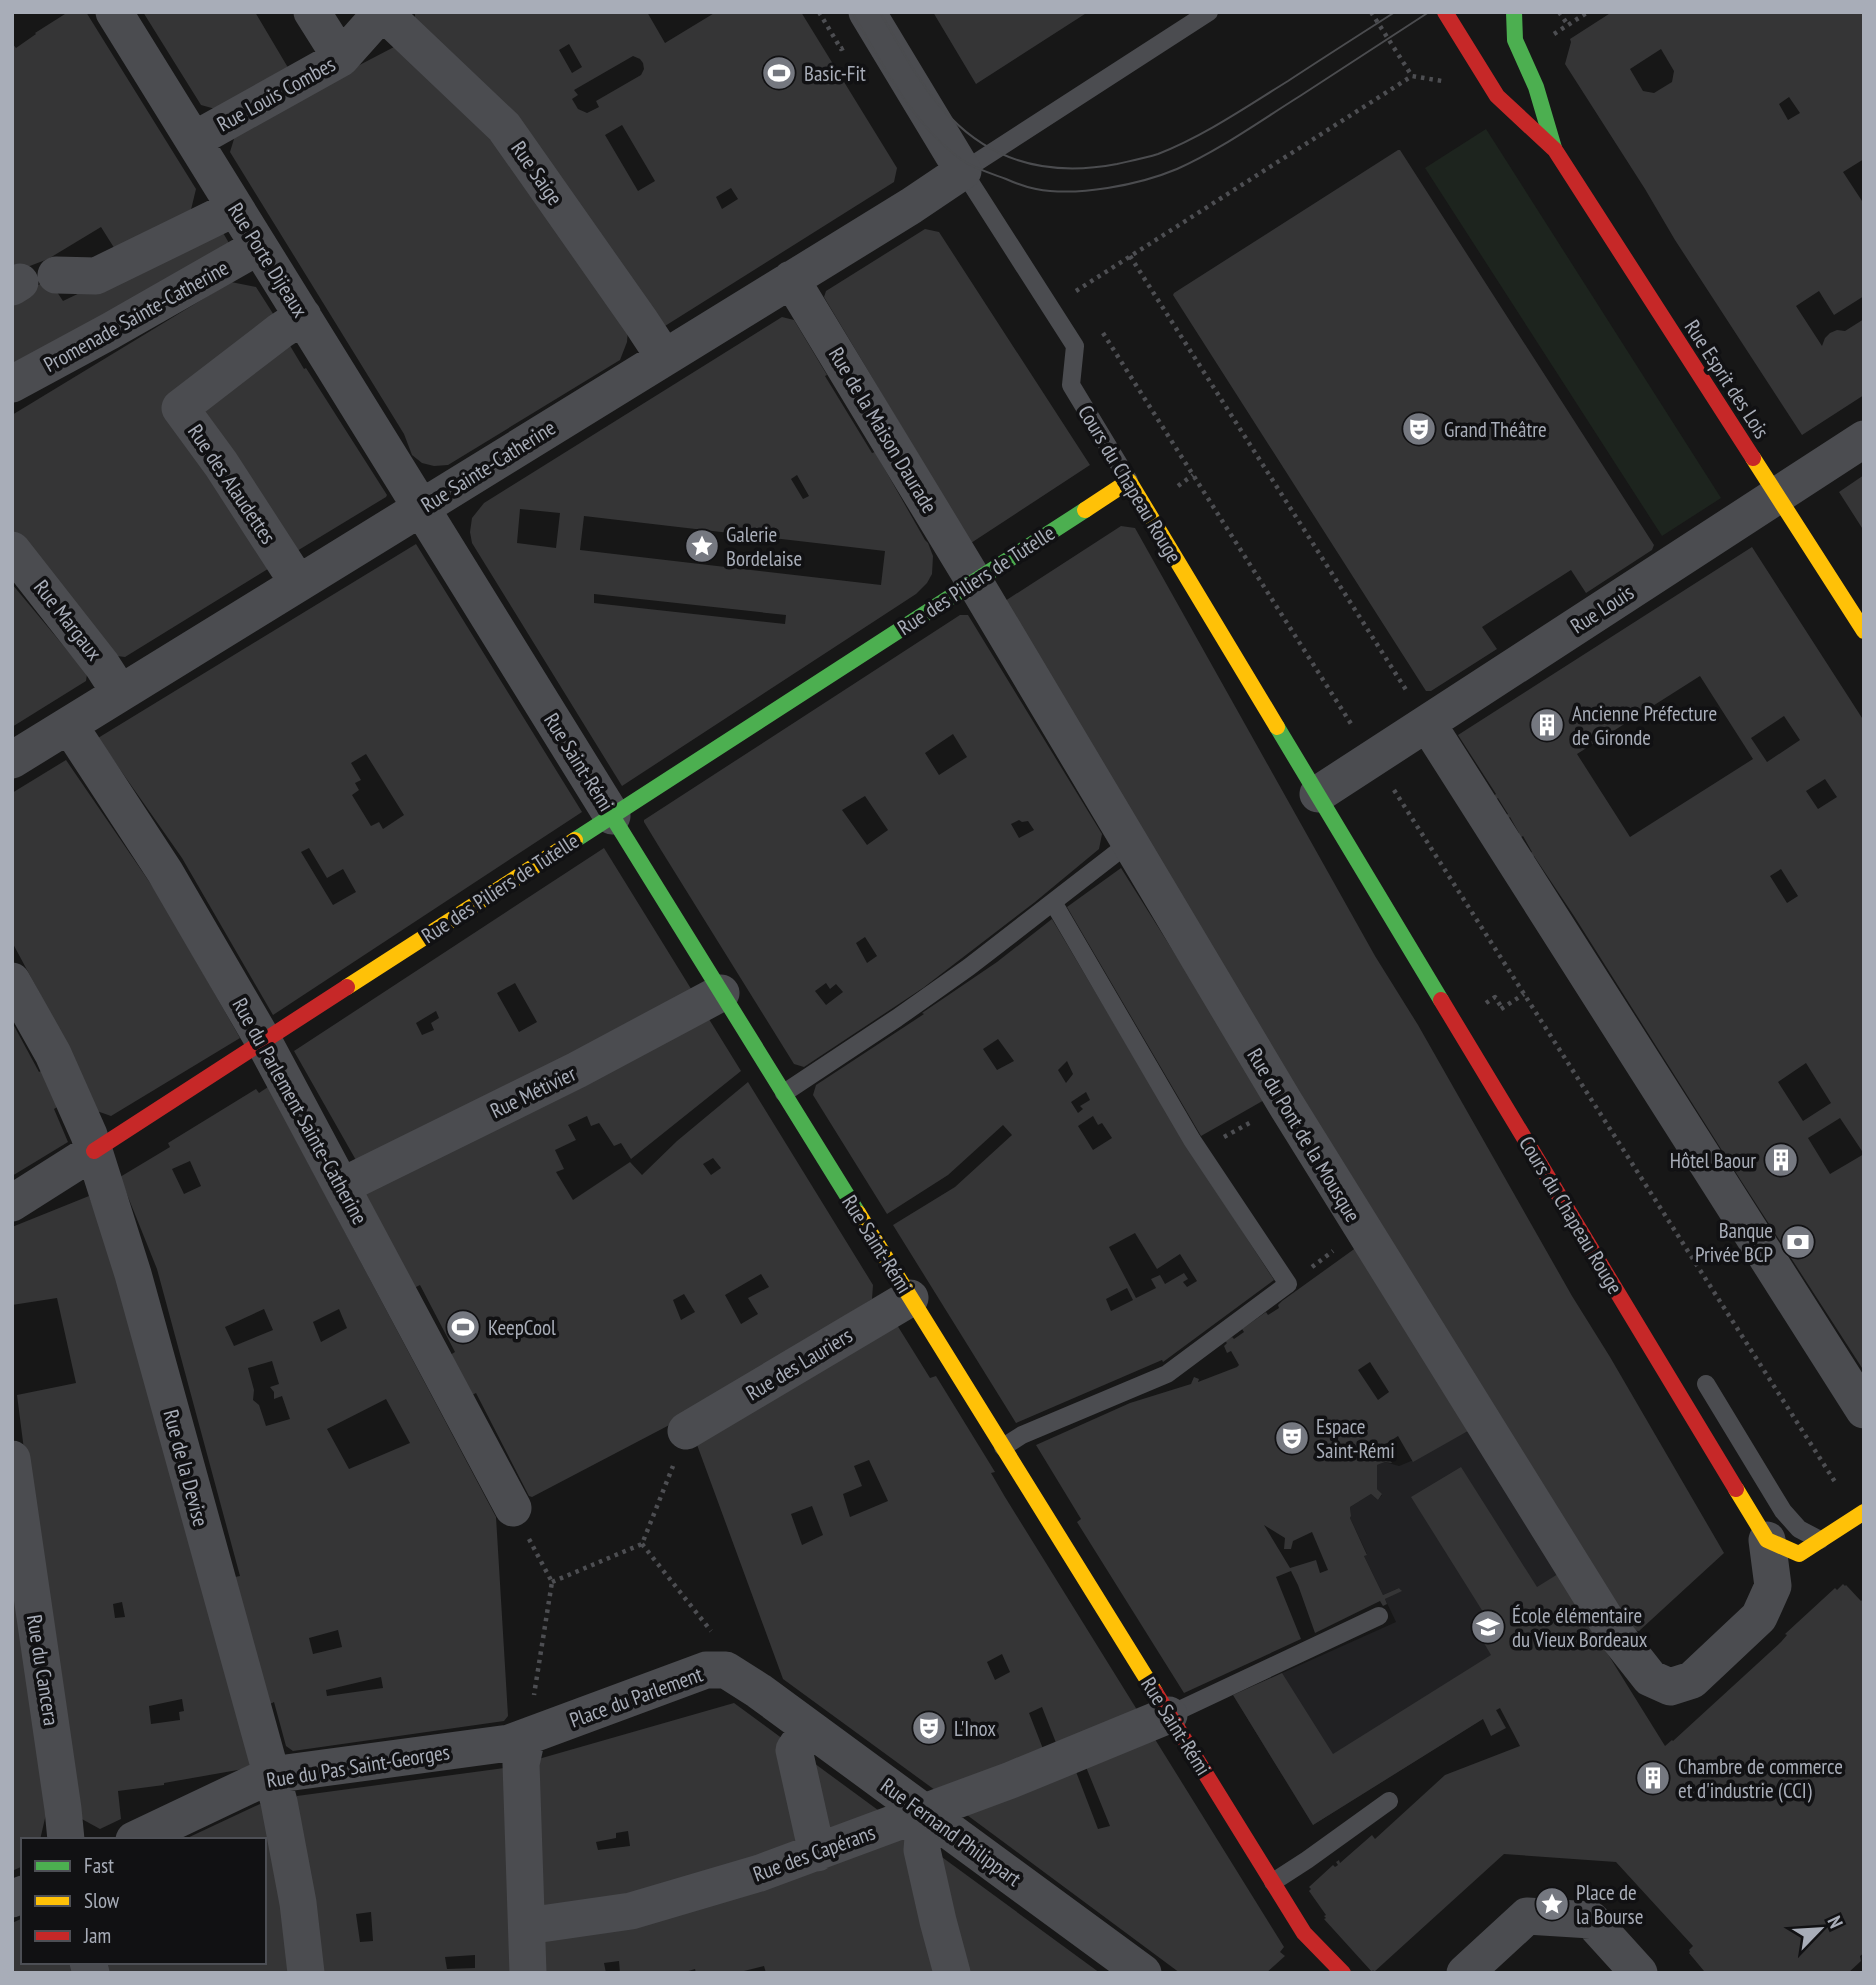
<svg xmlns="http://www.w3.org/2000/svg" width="1876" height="1985" viewBox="0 0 1876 1985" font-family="'PT Sans Narrow',sans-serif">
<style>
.built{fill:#212123}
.green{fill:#1d241e}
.building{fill:#353536;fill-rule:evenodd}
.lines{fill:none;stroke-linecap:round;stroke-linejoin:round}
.path{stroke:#4d4e52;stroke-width:4.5;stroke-dasharray:3.5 5;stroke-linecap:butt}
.lane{stroke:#4b4c50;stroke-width:18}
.street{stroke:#4b4c50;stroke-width:37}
.fast{stroke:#4caf50;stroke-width:16}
.slow{stroke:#ffc107;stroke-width:16}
.jam{stroke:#c62828;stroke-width:16}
.tram{stroke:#4b4c4f;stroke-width:2}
.labels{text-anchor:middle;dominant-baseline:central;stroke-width:7;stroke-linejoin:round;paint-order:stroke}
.poi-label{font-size:21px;fill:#a8adb8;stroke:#111113;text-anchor:start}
.street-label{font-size:21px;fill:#a8adb8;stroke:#111113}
</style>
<rect width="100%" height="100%" fill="#171717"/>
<path class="built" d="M1468,1431L1558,1574L1500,1708L1313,1825L1233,1695L1396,1622L1385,1599L1401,1590L1399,1588L1383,1595L1364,1556L1367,1554L1350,1518L1351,1516L1350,1507L1371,1494L1378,1500L1382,1495L1377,1489V1465L1385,1462L1399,1466L1416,1459Z"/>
<path class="green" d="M1486,129L1721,498L1662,536L1425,168Z"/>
<path class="building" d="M64,12H86L196,189L188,222L118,254L101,227L48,259L22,269L12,275V43L16,48L36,34L35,33L65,14Z
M143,12H255L290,71L219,110L201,105Z
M418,12H647L665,43L716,12H801L897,168L894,182L665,326L415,18V14ZM569,44L582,67L572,73L559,50ZM633,56L640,59L643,63L644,69L641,75L596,101L599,107L587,113L578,109L572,99L578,95L574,90ZM622,125L655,181L638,191L605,135ZM731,188L738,199L722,209L716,197Z
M933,12H1088L976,84Z
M1612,12H1864V159L1843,172L1864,204V296L1834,315L1819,291L1796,306L1822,346L1825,338L1830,333L1837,330L1845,331L1864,319V395L1802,435L1675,240L1645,189L1565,64L1571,42L1570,39ZM1661,49L1674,71L1672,82L1654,93L1643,91L1630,69ZM1789,97L1800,113L1788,120L1779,104Z
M394,47L490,133L628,329L627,342L620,360L448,465L434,466L422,463L412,455L404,434L230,152L237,129Z
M1398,150H1400L1654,545L1652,550L1586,593L1571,570L1482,627L1497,649L1431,691H1426L1173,295L1174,293Z
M219,226L229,243L12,368V297L49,280L63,301Z
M925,229L939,232L1090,465L971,543L824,297L826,291Z
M231,282L256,287L279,323L167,404L276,564L125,657L117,656L12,531V415Z
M782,317L794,320L827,375L825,376L872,453L875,452L925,540L928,543L933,556L932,574L927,583L916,594L622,786L472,543L470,532L472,518L484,503ZM797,475L809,496L803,499L791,479ZM520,509L560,513L556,548L517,543ZM584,516L885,551L881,585L580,550ZM594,594L786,615L785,624L594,603Z
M286,339L304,369L306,368L387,495L386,497L292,554L193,411Z
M1864,475V531L1839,492Z
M1121,526L1135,528L1375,956L1418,1025L1572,1296L1610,1357L1724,1553L1639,1631L1633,1630L1215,960L1005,601Z
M416,544L582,812L273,1015L182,858L98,738ZM366,754L404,815L383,829L379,822L371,826L352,795L359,790L355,783L361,780L351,763ZM309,848L327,878L343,869L356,892L333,905L301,852Z
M1752,547L1864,721V1371L1740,1179L1574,916L1534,856L1531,858L1528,854L1532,852L1523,836L1518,839L1516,835L1519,833L1510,817L1506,820L1504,816L1508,814L1498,798L1494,801L1492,797L1496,794L1458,735ZM1700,676L1753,759L1630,837L1577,754ZM1784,716L1800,740L1767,762L1751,738ZM1825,779L1837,797L1818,809L1806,791ZM1781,869L1798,896L1787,903L1770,876ZM1806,1063L1831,1103L1803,1121L1778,1082ZM1840,1118L1864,1154L1830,1174L1808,1138Z
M12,584L87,674L86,681L12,727Z
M960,615H968L1102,834L1099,849L1035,902L923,988L804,1067L794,1064L661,850L644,822V820ZM953,734L967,757L939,775L925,753ZM865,796L888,830L867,845L842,810ZM1019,820L1022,822L1028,821L1034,830L1019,838L1011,824ZM865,937L877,956L867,963L856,943ZM826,983L830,989L836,984L843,992L826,1005L815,991Z
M66,760L159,896L240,1038L111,1116L94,1110L68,1046L12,942V793Z
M604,848L693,992L361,1169L294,1051ZM515,983L537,1022L519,1032L497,993ZM436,1011L439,1018L431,1023L434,1030L422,1035L416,1023Z
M1121,868L1266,1099L1201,1136L1067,907Z
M1052,919L1185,1143L1274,1280L1163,1362L1162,1360L1016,1423L893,1225L955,1187L1012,1135L1003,1125L948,1175L887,1214L813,1095L816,1085L924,1014L922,1013L997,962ZM998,1039L1014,1061L997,1070L983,1049ZM1067,1061L1073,1074L1066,1083L1058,1070ZM1086,1092L1090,1100L1080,1106L1083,1109L1078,1113L1071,1102ZM1093,1116L1098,1125L1102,1123L1112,1138L1093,1150L1078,1126ZM1135,1233L1157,1269L1180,1254L1197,1281L1187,1287L1183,1282L1188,1279L1184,1273L1165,1284L1160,1275L1151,1279L1156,1288L1136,1298L1109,1247ZM1127,1288L1133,1300L1111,1311L1106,1299Z
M707,1016L741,1071L631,1159L621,1143L614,1146L599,1123L591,1126L587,1116L568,1125L576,1140L555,1150L564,1169L556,1172L573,1200L630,1162L642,1175L677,1141L748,1082L873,1285L872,1299L677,1421L532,1497L529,1496L476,1393L468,1397L447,1357L455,1352L420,1285L412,1289L359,1187ZM713,1158L721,1168L711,1175L703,1164ZM761,1274L769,1287L748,1298L758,1314L741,1324L725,1295ZM684,1294L695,1312L681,1320L673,1300Z
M12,1022L39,1072L47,1068L62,1104L54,1109L68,1142L12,1176Z
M268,1087L496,1517L508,1716L504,1721L293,1751L286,1746L274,1702L268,1705L235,1577L240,1576L157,1269L120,1177L170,1147L168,1143L256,1089L259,1093ZM190,1161L201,1186L184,1194L172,1169ZM264,1309L273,1330L234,1346L225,1327ZM339,1309L347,1328L321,1342L313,1322ZM272,1361L279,1384L270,1387L274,1392V1399L282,1396L290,1419L266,1426L259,1405L253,1400L254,1390L248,1368ZM386,1399L410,1443L349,1469L327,1429ZM338,1630L342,1647L313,1654L309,1638ZM381,1677L383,1688L327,1696L326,1690Z
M89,1196L120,1279L252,1764L249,1768L164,1783V1785L118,1791L121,1819L100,1829L80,1818L29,1489L17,1395L76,1383L57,1298L12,1305V1227ZM122,1602L125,1617L115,1618L113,1604ZM182,1699L184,1711L179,1712L180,1720L151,1724L149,1706Z
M1357,1247L1468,1431L1413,1462L1398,1436L1381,1447L1392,1463L1385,1462L1377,1465V1489L1382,1494L1378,1500L1371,1494L1350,1507L1351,1516L1350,1518L1367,1555L1364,1556L1383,1595L1399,1588L1402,1591L1385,1599L1387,1604L1383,1606L1380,1601L1315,1633L1298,1585L1291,1571L1276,1577L1301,1639L1184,1693L1077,1522L1081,1519L1036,1445L1130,1403L1191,1384L1194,1377L1199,1379L1198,1382L1237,1367L1239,1365L1231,1351L1227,1353L1224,1346L1227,1343L1225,1341L1232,1337L1234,1339L1244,1332L1242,1329L1266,1312L1268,1315L1279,1308L1278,1305L1282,1301ZM1370,1362L1389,1392L1378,1400L1358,1370ZM1264,1525L1285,1538L1284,1549H1291L1293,1541L1312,1532L1328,1570L1320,1573L1316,1560L1290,1568Z
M897,1325L930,1378L936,1376L995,1472L991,1473L1005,1497L1139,1713L1058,1748L1042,1707L1029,1713L1045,1754L939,1793L783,1679L696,1442ZM869,1460L888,1501L850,1517L843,1494L862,1486L854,1466ZM812,1506L823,1535L802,1545L791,1514ZM1002,1654L1010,1672L995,1680L987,1662Z
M1461,1467L1537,1587L1558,1574L1665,1746L1672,1740L1673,1741L1781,1642L1787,1635L1785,1634L1835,1588L1837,1590L1843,1584L1845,1586L1846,1585L1861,1601L1864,1598V1953L1860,1956L1861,1961L1848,1973H1703L1704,1971L1689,1953L1690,1952L1689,1950L1693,1946L1616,1862L1504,1854L1374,1972L1373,1970L1372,1972L1324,1919L1326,1918L1324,1916L1326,1915L1309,1891L1311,1889L1309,1887L1333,1865L1335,1867L1338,1865L1336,1862L1339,1860L1340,1863L1372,1835L1375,1839L1445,1775L1520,1746L1500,1708L1496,1710L1506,1728L1491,1736L1483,1719L1313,1825L1233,1695L1282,1673L1333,1754L1491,1655L1477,1631L1490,1623L1411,1497Z
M12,1567L46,1814L40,1840H23V1866L12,1871Z
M734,1703L787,1742L808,1845L759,1862L544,1914L535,1760ZM628,1831L630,1846L598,1850L596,1842L616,1838V1833Z
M1153,1736L1284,1947L1280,1952L1285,1956L1266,1973H1180L967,1815L1075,1769L1098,1829L1110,1826L1086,1767Z
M803,1755L882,1813L821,1835Z
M511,1767V1973H321L295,1800L297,1796ZM371,1912L373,1941L360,1942L356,1914ZM475,1955V1968L447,1969L445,1957Z
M260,1804L262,1805L284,1920L289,1973H107L104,1962H264V1840H183Z
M907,1838L942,1973H766L764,1966L736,1973H696L695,1969L682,1973H620L619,1961L604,1963L606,1973H545V1935Z
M935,1852L1100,1973H966Z
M23,1918V1962H72L76,1973H12V1923Z"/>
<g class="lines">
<path class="path" d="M819,12L841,49L845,47
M1371,12L1412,76
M1559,12L1568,25
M1554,34L1588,12
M1130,256L1408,693
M1076,291L1412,76L1442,81
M1103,333L1353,727
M1178,486L1193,475
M1394,790L1837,1485
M1486,1003L1495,997L1502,1008
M1501,1009L1524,994
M1224,1137L1253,1121
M1312,1267L1333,1251
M529,1539L552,1582L534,1695
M642,1544L711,1631
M552,1582L642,1544L673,1466"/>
<path class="lane" d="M1129,481L1071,385L1075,346L963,171L1209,12
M784,1093L897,1018L969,967L1129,843
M1706,1384L1783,1511L1799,1529L1820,1540
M1003,1447L1022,1435L1167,1374L1288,1284L1192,1140L1053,902
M1169,1715L1379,1616
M1273,1882L1307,1860L1389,1801"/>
<path class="street" d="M114,12L612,816
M312,12L341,58
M383,12L504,127L641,322L664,357
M194,140L341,58L382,12
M56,275L96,276L235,208
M791,279L974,581L1285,1103L1613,1631L1650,1678L1670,1687L1692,1680L1759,1617L1773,1586L1767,1540
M12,287L20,282
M12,384L110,331L259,246
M12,550L102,665L120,693
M298,583L221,464L180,408L280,331L303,316
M1427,723L1864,1410
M69,725L165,872L264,1042L513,1508
M12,760L911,206L963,171L867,12
M1318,794L1864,439
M12,981L53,1054L89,1135L133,1274L279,1802L298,1903L306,1973
M342,1186L577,1070L721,993
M12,1203L94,1151
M686,1431L910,1298
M12,1459L63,1809L66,1840
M809,1728L794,1750L817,1853
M527,1737L521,1764L528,1973
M925,1813L922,1850L938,1921L952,1973
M134,1840L271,1775L509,1743L706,1670H726L759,1691L1143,1973
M12,1899L23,1894
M527,1926L631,1911L760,1873L1011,1780L1169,1715
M88,1962L91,1973
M1465,1973L1527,1916L1591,1920L1639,1973"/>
<path class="fast" d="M1514,12L1515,40L1536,87L1554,148
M1277,727L1441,1000
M612,816L858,1213
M575,840L1085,510"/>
<path class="slow" d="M1753,458L1864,631
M1085,510L1129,481L1277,727
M347,987L575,840
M858,1213L1155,1692
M1736,1489L1767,1540L1799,1554L1864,1512"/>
<path class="jam" d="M1445,12L1497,96L1555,150L1753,458
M1441,1000L1736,1489
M94,1151L347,987
M1155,1692L1304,1933L1343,1973"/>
<path class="tram" d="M852,12C881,61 908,117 954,154C969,167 987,172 1006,179C1015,183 1026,187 1036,189C1077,197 1139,185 1177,169C1220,150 1260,121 1300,96C1343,68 1386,40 1429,12
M880,12C901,48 921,88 951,118C997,165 1054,176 1117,164C1130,161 1145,158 1158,154C1204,136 1246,107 1288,81C1323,58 1359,35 1395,12"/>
</g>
<defs>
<g id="stadium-disc" transform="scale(1.75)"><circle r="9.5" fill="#757880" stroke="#111113"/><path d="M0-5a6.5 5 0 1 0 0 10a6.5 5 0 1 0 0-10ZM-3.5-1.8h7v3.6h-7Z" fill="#fff"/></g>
<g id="theatre-disc" transform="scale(1.75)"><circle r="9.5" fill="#757880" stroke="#111113"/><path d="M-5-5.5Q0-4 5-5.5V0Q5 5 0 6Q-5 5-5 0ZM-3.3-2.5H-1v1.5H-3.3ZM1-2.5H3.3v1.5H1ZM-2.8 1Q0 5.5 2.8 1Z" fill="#fff"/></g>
<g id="sight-disc" transform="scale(1.75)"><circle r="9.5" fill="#757880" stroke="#111113"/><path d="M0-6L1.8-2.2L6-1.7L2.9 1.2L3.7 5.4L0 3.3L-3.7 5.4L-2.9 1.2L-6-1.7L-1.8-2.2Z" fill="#fff"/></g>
<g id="building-disc" transform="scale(1.75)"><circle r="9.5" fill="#757880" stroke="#111113"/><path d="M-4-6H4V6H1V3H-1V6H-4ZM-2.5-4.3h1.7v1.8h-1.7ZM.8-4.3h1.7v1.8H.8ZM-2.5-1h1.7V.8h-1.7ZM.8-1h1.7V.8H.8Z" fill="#fff"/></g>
<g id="bank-disc" transform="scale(1.75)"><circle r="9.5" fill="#757880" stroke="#111113"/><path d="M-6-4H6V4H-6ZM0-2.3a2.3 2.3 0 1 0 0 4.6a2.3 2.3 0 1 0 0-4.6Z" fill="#fff"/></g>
<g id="school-disc" transform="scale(1.75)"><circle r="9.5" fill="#757880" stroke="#111113"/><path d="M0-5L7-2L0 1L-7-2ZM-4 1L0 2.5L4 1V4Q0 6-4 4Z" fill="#fff"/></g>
</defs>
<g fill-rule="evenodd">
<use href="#stadium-disc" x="779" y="73"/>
<use href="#theatre-disc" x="1419" y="429"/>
<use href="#sight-disc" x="702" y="546"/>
<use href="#building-disc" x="1547" y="725"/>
<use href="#building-disc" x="1781" y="1160"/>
<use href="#bank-disc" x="1798" y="1242"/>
<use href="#stadium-disc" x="463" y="1327"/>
<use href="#theatre-disc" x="1292" y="1438"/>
<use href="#school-disc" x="1488" y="1627"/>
<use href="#theatre-disc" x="929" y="1728"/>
<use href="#building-disc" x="1653" y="1778"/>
<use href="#sight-disc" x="1552" y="1904"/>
</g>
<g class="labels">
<g class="poi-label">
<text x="804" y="73">Basic-Fit</text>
<text x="1444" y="429">Grand Théâtre</text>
<text x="726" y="534">Galerie<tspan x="726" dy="24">Bordelaise</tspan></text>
<text x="1572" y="713">Ancienne Préfecture<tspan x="1572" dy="24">de Gironde</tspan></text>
<text x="1756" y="1160" text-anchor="end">Hôtel Baour</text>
<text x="1773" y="1230" text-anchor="end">Banque<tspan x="1773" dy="24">Privée BCP</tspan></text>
<text x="488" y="1327">KeepCool</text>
<text x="1316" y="1426">Espace<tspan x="1316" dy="24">Saint-Rémi</tspan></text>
<text x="1512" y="1615">École élémentaire<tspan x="1512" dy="24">du Vieux Bordeaux</tspan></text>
<text x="954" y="1728">L'Inox</text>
<text x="1678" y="1766">Chambre de commerce<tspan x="1678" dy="24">et d'industrie (CCI)</tspan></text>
<text x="1576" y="1892">Place de<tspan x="1576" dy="24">la Bourse</tspan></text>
</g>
<g class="street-label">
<text transform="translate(276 94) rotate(-29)">Rue Louis Combes</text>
<text transform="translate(537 173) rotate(55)">Rue Saige</text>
<text transform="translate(268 260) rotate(58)">Rue Porte Dijeaux</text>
<text transform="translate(136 316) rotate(-29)">Promenade Sainte-Catherine</text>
<text transform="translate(1727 379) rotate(57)">Rue Esprit des Lois</text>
<text transform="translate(883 430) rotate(59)">Rue de la Maison Daurade</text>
<text transform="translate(488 466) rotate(-32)">Rue Sainte-Catherine</text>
<text transform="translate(232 484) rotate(56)">Rue des Alaudettes</text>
<text transform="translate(1130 484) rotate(59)">Cours du Chapeau Rouge</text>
<text transform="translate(976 580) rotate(-33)">Rue des Piliers de Tutelle</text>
<text transform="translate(1602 609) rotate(-33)">Rue Louis</text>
<text transform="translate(68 620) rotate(52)">Rue Margaux</text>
<text transform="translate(579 762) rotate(58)">Rue Saint-Rémi</text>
<text transform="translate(500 888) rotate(-33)">Rue des Piliers de Tutelle</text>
<text transform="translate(533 1092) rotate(-26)">Rue Métivier</text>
<text transform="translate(300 1111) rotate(61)">Rue du Parlement Sainte-Catherine</text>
<text transform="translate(1304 1135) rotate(59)">Rue du Pont de la Mousque</text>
<text transform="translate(1571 1215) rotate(59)">Cours du Chapeau Rouge</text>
<text transform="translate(877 1244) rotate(58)">Rue Saint-Rémi</text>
<text transform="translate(799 1364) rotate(-31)">Rue des Lauriers</text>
<text transform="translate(186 1468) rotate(75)">Rue de la Devise</text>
<text transform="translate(43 1670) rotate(81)">Rue du Cancera</text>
<text transform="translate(636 1697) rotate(-20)">Place du Parlement</text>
<text transform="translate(1176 1726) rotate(58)">Rue Saint-Rémi</text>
<text transform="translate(358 1766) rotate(-9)">Rue du Pas Saint-Georges</text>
<text transform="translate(951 1832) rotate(36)">Rue Fernand Philippart</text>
<text transform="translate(814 1853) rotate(-20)">Rue des Capérans</text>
</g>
</g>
<rect width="1876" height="1985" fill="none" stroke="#a8adb8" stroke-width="28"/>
<rect x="21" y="1838" width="245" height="126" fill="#111113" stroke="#4d4f55" stroke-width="2"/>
<rect x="35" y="1861" width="35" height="10" fill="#4caf50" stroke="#4d4f55" stroke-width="2"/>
<text x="84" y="1873" font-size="21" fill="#a8adb8">Fast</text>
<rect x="35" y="1896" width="35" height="10" fill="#ffc107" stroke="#4d4f55" stroke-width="2"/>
<text x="84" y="1908" font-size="21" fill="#a8adb8">Slow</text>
<rect x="35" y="1931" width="35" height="10" fill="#c62828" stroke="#4d4f55" stroke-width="2"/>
<text x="84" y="1943" font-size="21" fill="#a8adb8">Jam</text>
<g transform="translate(1820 1929) rotate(65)" stroke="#111113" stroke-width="5" paint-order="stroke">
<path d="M0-5L12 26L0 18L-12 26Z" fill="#a8adb8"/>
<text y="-10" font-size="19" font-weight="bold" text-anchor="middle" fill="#a8adb8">N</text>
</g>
</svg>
